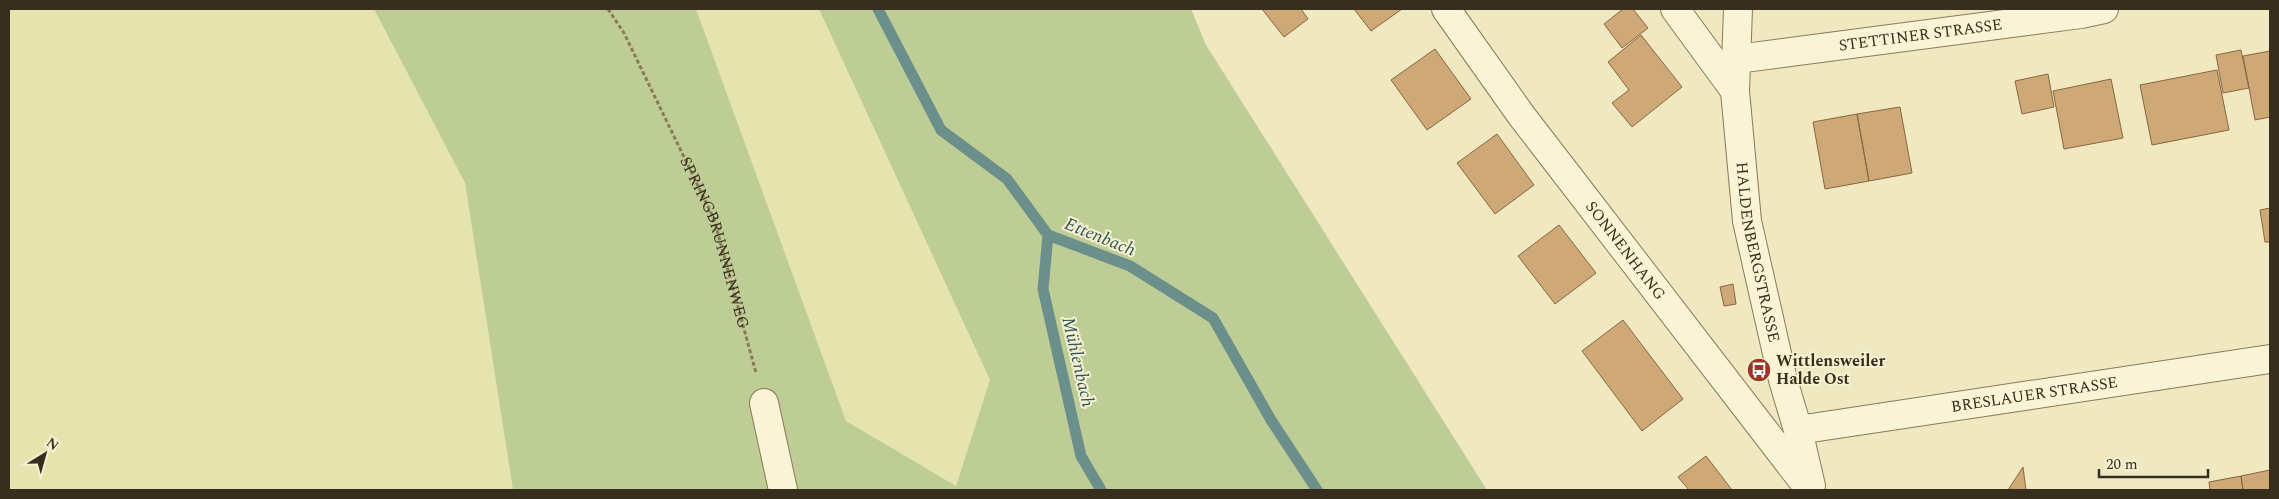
<svg xmlns="http://www.w3.org/2000/svg" width="2279" height="499" viewBox="0 0 2279 499" font-family="Spectral,serif">
<style>
.farmland{fill:#e5e4af}
.green{fill:#becd95}
.lines{fill:none;stroke-linecap:round;stroke-linejoin:round}
.stream{stroke:#6b908c;stroke-width:11}
.building{fill:#cea876;stroke:#89673e}
.street-casing{stroke:#897a58;stroke-width:30}
.path{stroke:#897a58;stroke-width:3;stroke-dasharray:4 2.5;stroke-linecap:butt}
.street{stroke:#f9f4d5;stroke-width:28}
.labels{text-anchor:middle;dominant-baseline:central;stroke-width:4;stroke-linejoin:round;paint-order:stroke}
.street-label{font-size:16px;fill:#382e1d;stroke:#f6f1d1}
.poi-label{font-size:16px;font-weight:bold;fill:#382e1d;stroke:#f6f1d1;text-anchor:start}
.water-label{font-size:18px;font-style:italic;fill:#2c5458;stroke:#f6f1d1}
</style>
<rect width="100%" height="100%" fill="#efe8c1"/>
<path class="farmland" d="M9,9H374L465,183L513,490H9Z
M696,9H819L990,380L956,486L846,422Z"/>
<path class="green" d="M374,9H696L846,421L956,486L990,380L819,9H1191L1206,45L1487,490H513L465,183Z"/>
<g class="lines">
<path class="stream" d="M878,9L941,130L1007,179L1048,235L1130,266L1213,318L1271,420L1317,490
M1048,235L1043,289L1081,456L1101,490"/>
</g>
<path class="building" d="M1262,9H1301L1308,19L1284,37Z
M1354,9H1402L1371,31Z
M1623,9H1633L1648,28L1622,48L1604,24Z
M1641,35L1682,87L1632,127L1612,103L1629,90L1608,62Z
M1435,49L1471,99L1427,130L1391,80Z
M2241,50L2249,88L2223,93L2216,55Z
M2270,51V117L2255,120L2243,56Z
M2217,70L2229,130L2152,145L2140,85Z
M2048,74L2054,107L2022,114L2015,81Z
M2111,79L2123,138L2064,149L2053,91Z
M1900,107L1912,173L1869,181L1857,114Z
M1857,114L1869,181L1825,189L1813,122Z
M1497,134L1534,185L1495,214L1457,163Z
M2270,208V242H2265L2260,210Z
M1559,225L1596,273L1555,304L1518,256Z
M1733,284L1736,304L1724,306L1720,287Z
M1623,320L1683,399L1642,431L1582,351Z
M1706,456L1732,490H1689L1678,477Z
M2023,467L2026,490H2008Z
M2270,470V490H2243L2241,476Z
M2241,476L2243,490H2210L2209,482Z"/>
<g class="lines">
<g class="street-casing">
<g id="street">
<path id="s2" d="M1446,9L1521,115L1810,490"/>
<path d="M1675,9L1735,91"/>
<path id="s3" d="M1738,9L1735,91L1747,221L1783,380L1798,430L1811,486"/>
<path id="s4" d="M1737,59L2081,14L2104,9"/>
<path d="M764,403L783,490"/>
<path id="s5" d="M1798,430L2270,359"/>
</g>
</g>
<path class="path" id="s1" d="M608,9L624,33L714,219L756,373"/>
<use href="#street" class="street"/>
</g>
<defs>
<g id="bus-disc" transform="scale(1.25)"><circle r="9.5" fill="#993827" stroke="#f6f1d1"/><path d="M-5-6H5V4H4V6H2V4H-2V6H-4V4H-5ZM-3.5-4V0h7V-4ZM-3.5 1.2v1.5H-2V1.2ZM2 1.2v1.5H3.5V1.2Z" fill="#fff"/></g>
</defs>
<g fill-rule="evenodd">
<use href="#bus-disc" x="1759" y="370"/>
</g>
<g class="labels">
<g class="street-label">
<text stroke="none"><textPath href="#s4" startOffset="185">STETTINER STRASSE</textPath></text>
<text stroke="none"><textPath href="#s1" startOffset="258">SPRINGBRUNNENWEG</textPath></text>
<text stroke="none"><textPath href="#s2" startOffset="301">SONNENHANG</textPath></text>
<text stroke="none"><textPath href="#s3" startOffset="245">HALDENBERGSTRASSE</textPath></text>
<text stroke="none"><textPath href="#s5" startOffset="239">BRESLAUER STRASSE</textPath></text>
</g>
<g class="poi-label">
<text x="1776" y="361">Wittlensweiler<tspan x="1776" dy="18">Halde Ost</tspan></text>
</g>
<g class="water-label">
<text transform="translate(1100 237) rotate(22)">Ettenbach</text>
<text transform="translate(1078 362) rotate(77)">Mühlenbach</text>
</g>
</g>
<rect width="2279" height="499" fill="none" stroke="#382e1d" stroke-width="20"/>
<g transform="translate(45 454) rotate(37)" stroke="#f6f1d1" stroke-width="4" paint-order="stroke">
<path d="M0-4L9 19L0 12L-9 19Z" fill="#382e1d"/>
<text y="-8" font-size="14" font-weight="bold" text-anchor="middle" fill="#382e1d">N</text>
</g>
<path d="M2099 469v8h109v-8" fill="none" stroke="#382e1d" stroke-width="2.5"/>
<text x="2106" y="469" font-size="15" fill="#382e1d" stroke="#f6f1d1" stroke-width="4" paint-order="stroke">20 m</text>
</svg>
